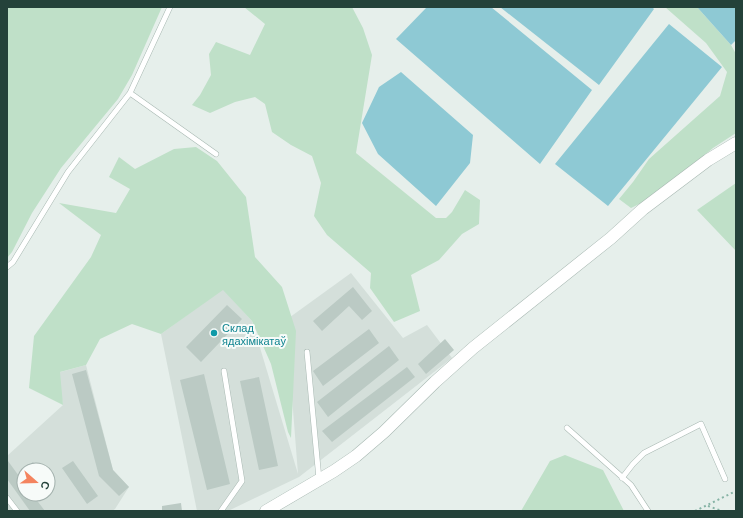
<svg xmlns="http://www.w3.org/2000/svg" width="743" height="518" viewBox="0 0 743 518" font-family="Barlow,sans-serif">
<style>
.built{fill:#d4dfda;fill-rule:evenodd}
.green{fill:#bfe0c8}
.water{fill:#8ec9d4}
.building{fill:#bbcac4}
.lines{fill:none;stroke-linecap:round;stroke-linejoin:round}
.service-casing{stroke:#a8b8b2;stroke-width:6}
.tertiary-casing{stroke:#a8b8b2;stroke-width:13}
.path{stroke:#86b3a5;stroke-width:2;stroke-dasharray:2 3;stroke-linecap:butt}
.service{stroke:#fff;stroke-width:5}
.tertiary{stroke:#fff;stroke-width:12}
.culture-dot{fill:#0f9aa8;stroke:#f7fbf9;stroke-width:1.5}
.labels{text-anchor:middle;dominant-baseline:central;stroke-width:4;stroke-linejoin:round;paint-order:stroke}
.culture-label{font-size:11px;fill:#0d838f;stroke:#f7fbf9;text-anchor:start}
</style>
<rect width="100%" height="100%" fill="#e6efeb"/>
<path class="built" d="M351,273L403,338L427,325L452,358L299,477L228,511H197L161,334L223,289L252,321L298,474L286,320Z
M86,365L113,470L129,487L115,509L112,511H7V456L63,405L57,373ZM24,470H48V494H24Z"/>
<path class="green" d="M7,7H162L132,75L118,99L61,168L32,213L12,252L7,258Z
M244,7H352L363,28L372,55L356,153L436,218H446L452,212L465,190L480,200L479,224L462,234L439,260L411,275L420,311L394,322L370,288L371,273L327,235L314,216L321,183L312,156L291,145L272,132L265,104L255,97L235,102L210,113L192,105L200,95L211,75L209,54L216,42L250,55L265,24Z
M665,7H697L731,45L736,54V133L713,148L656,196L631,208L619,199L633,182L649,159L720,96L727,72L706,43Z
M196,147L217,161L246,197L255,257L282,287L296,331L291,438L288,432L271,364L252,321L223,290L161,334L132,324L100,339L86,365L60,372L63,405L29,388L34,336L91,257L101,235L59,203L116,213L130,189L109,177L119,157L135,169L174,149Z
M736,183V251L697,210Z
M565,455L603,470L624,511H521L550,461Z"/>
<path class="water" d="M427,7H491L592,90L540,164L396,39Z
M500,7H652L654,9L599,85Z
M697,7H736V40L731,45Z
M669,24L722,67L608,206L555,164Z
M401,72L473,135L470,163L436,206L378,154L362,123L379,87Z"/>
<path class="building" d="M353,287L372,311L362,320L349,306L322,331L313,321Z
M227,305L242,319L201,362L186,347Z
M369,329L379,343L323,386L313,371Z
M445,339L454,350L426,374L418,364Z
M389,346L399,360L328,417L317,402Z
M407,367L415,377L332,442L322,431Z
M86,370L113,470L129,487L119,496L99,476L72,374Z
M204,374L230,484L207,490L180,380Z
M259,377L278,466L259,470L240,381Z
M8,461L24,483V494H32L45,511H30L7,479Z
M73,461L98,496L87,504L62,468Z
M33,462L39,470H24V475L21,471Z
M48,483L53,490L48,494Z
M37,494H47L41,499Z
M181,503L182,511H162V506Z"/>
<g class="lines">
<g class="service-casing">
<path id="service" d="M130,93L216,154
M7,267L13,262L68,172L130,93L170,7
M307,352L319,479
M567,428L631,485L648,511
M622,478L633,464L644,453L701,424L725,479
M7,498L17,511
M221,511L242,481L224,371"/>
</g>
<g class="tertiary-casing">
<path id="tertiary" d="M266,511L334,471L356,456L384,432L435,382L473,348L611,238L643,209L708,160L736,143"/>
</g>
<path class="path" d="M708,506L722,511
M695,511L736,491"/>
<use href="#service" class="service"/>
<use href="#tertiary" class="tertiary"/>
</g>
<circle class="culture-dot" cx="214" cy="333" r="4"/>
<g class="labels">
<g class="culture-label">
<text x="222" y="327">Склад<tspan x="222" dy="13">ядахімікатаў</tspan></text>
</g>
</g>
<rect width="743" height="518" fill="none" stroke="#24423a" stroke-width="16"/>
<g transform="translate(36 482) rotate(110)"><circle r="19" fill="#f7fbf9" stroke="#a3b1ad"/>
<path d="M0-3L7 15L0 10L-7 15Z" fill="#f4845f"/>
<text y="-6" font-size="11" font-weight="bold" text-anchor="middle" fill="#24423a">С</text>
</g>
</svg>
